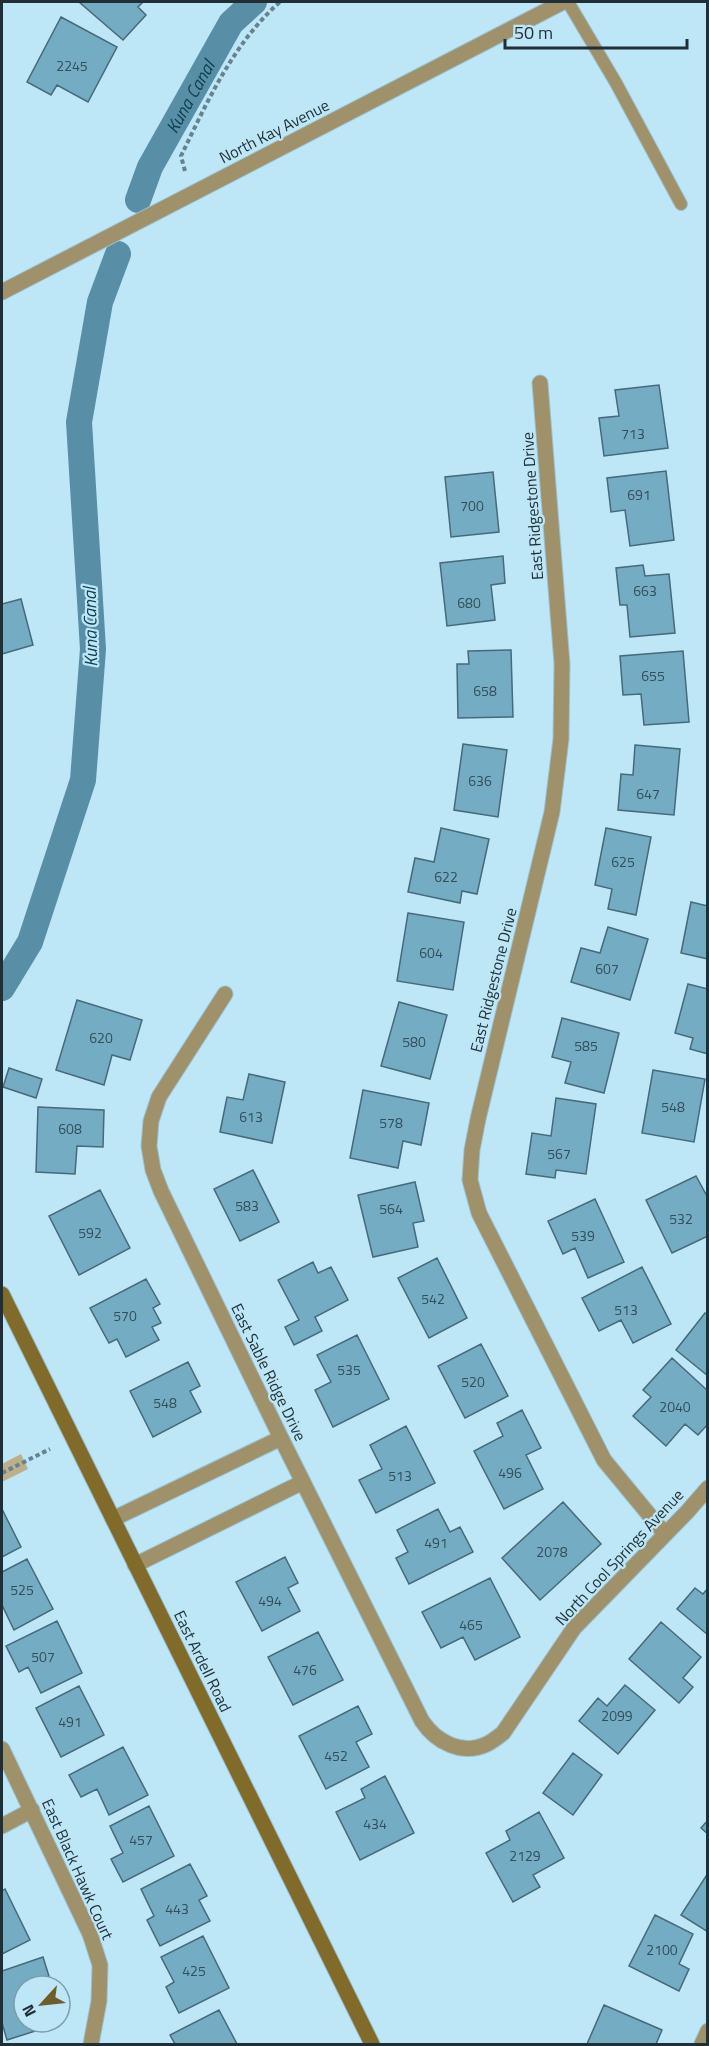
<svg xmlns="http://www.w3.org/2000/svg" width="709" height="2046" viewBox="0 0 709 2046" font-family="'Titillium Web',sans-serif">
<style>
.green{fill:#bcaf8a}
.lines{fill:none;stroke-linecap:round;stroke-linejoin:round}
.canal{stroke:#588fa6;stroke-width:26}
.building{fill:#73acc3;stroke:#466a79;stroke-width:1.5}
.lane-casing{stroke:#9dc1d0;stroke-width:14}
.street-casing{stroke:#9dc1d0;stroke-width:17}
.secondary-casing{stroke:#9dc1d0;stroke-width:17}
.path{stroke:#67828d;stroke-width:4;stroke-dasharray:4.5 3;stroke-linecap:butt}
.lane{stroke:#9f9169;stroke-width:12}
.street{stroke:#9f9169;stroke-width:15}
.secondary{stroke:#806b2b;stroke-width:15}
.labels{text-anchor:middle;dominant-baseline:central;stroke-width:4.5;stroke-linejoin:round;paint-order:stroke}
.number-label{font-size:14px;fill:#344e58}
.street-label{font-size:16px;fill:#1f2f35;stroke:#bde6f7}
.water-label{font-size:18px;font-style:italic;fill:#0f4052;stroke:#bde6f7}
</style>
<rect width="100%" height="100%" fill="#bde6f7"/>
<path class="green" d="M21,1454L28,1469L2,1482V1464Z"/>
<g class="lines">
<g class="canal">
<path id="s1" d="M138,200L150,167L231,23L254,2"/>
<path d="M2,988L30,942L83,780L93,649L79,422L100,302L118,254"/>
</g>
</g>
<path class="building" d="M79,2H143L138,7L146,15L123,40Z
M61,17L117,47L88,102L57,85L51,95L27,82Z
M659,385L668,448L604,456L599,418L619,416L615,390Z
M666,471L674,540L630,546L625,510L611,512L607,478Z
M493,472L499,532L451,537L445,477Z
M503,556L505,583L491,585L495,620L447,626L440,563Z
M643,565L645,576L669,574L675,633L630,637L627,605H620L616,568Z
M21,599L33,645L2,654V604Z
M511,650L513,717L458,718L457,664H469L468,651Z
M683,651L689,722L644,725L641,694L623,695L620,656Z
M463,744L507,750L498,817L454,810Z
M635,745L680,749L674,815L618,810L621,774L633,775Z
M441,828L489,839L477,894L462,891L460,903L408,892L415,858L434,862Z
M606,828L651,837L636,915L608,909L612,889L595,885Z
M691,902L708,906V959L681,953Z
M408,913L464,922L453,990L397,981Z
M608,927L648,939L630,1000L571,982L581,948L600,953Z
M688,984L708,989V1054L690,1049L693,1038L675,1033Z
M77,1000L142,1020L130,1060L112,1055L104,1085L56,1070Z
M399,1002L447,1015L430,1079L381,1066Z
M562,1018L619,1033L604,1093L565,1083L571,1062L552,1057Z
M9,1068L42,1079L36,1098L3,1087Z
M653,1070L705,1079L694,1142L642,1133Z
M249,1074L285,1082L272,1143L220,1132L227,1097L243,1100Z
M363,1090L429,1103L421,1145L403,1141L398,1168L350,1158Z
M556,1098L596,1104L586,1174L556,1170L555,1178L526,1174L532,1133L551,1136Z
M38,1107L104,1110L103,1147L77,1146L75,1174L36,1172Z
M253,1170L279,1222L240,1241L214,1189Z
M696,1176L708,1198V1236L672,1253L646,1200Z
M415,1182L424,1221L413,1223L418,1247L373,1257L358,1195Z
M100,1190L130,1248L79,1275L49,1216Z
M595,1199L624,1262L588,1278L575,1248L563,1254L548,1221Z
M437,1258L467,1318L429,1338L398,1278Z
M313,1262L318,1273L331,1267L348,1300L315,1317L322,1331L294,1345L285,1327L299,1320L278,1280Z
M642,1267L671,1324L633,1343L621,1320L599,1331L582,1298Z
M146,1279L160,1304L153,1308L161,1323L152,1327L159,1340L126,1357L117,1339L109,1343L90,1308Z
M705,1313L708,1315V1376L676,1350Z
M357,1335L389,1399L333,1427L315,1390L331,1382L317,1355Z
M481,1344L508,1396L465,1418L438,1366Z
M672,1358L708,1391V1424L698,1435L685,1424L666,1446L633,1416L651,1397L643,1390Z
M188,1362L200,1386L190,1391L201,1412L153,1437L130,1391Z
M522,1410L541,1448L526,1455L543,1489L504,1509L474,1451L503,1436L497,1423Z
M406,1426L435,1483L376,1513L359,1480L382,1469L370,1445Z
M563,1502L601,1544L540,1600L502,1558Z
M2,1509L21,1547L2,1557Z
M438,1509L450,1532L460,1527L473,1552L409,1584L396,1558L408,1552L397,1530Z
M285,1557L298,1583L288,1588L300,1611L262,1631L236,1582Z
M27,1559L53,1609L14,1630L2,1605V1572Z
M490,1578L520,1637L475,1660L463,1637L441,1648L422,1612Z
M695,1588L703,1594L708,1588V1635L677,1609Z
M57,1621L82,1673L41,1693L28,1667L19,1672L6,1646Z
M661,1622L701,1657L683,1678L693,1687L679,1703L629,1659Z
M318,1632L343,1680L293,1705L268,1657Z
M625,1685L655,1710L618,1754L579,1721L598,1698L607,1706Z
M79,1686L104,1735L61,1757L36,1708Z
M358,1706L372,1734L356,1742L369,1767L326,1789L299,1736Z
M123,1747L148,1795L109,1815L97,1789L81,1797L69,1775Z
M573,1753L602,1775L573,1815L543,1793Z
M385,1776L414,1833L360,1860L336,1812L365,1798L361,1789Z
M149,1806L174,1856L123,1882L111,1859L123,1853L110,1826Z
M539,1812L564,1858L533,1875L540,1887L513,1902L486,1853L510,1840L506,1831Z
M708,1820V1834L701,1828Z
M190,1864L207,1896L199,1900L210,1921L160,1946L147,1920L154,1916L141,1889Z
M708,1873V1932L681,1915Z
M5,1889L30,1940L2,1954V1891Z
M655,1915L693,1934L679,1964L689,1969L679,1991L629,1966Z
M203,1936L229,1988L179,2013L166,1987L174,1982L161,1957Z
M43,1957L52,1986H24V2022H52L54,2025L7,2040L2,2023V1971Z
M604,2005L662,2030L656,2044H587Z
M219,2010L237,2044H175L170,2035Z"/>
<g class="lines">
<g class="lane-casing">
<path id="lane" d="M568,2L616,83L681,204"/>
</g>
<g class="street-casing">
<path id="street" d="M2,292L563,2
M540,383L562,664L561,739L552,812L478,1119L472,1150L470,1180L479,1213L604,1460L665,1534
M225,994L159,1097L151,1121L149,1146L153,1170L161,1191L281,1438L422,1721C436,1742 462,1756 487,1744C493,1741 498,1737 503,1733L574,1628L687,1512L708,1488
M113,1519L281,1438
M135,1565L303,1482
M2,1749L90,1934L100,1965L99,2001L91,2044
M2,1826L32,1810
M702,2044L708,2031"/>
</g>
<g class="secondary-casing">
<path id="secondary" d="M2,1294L372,2044"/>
</g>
<path class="path" d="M185,171L181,156C207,102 234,42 280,2
M2,1473L50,1449"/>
<use href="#lane" class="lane"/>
<use href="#street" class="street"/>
<use href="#secondary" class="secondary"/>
</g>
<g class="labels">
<g class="number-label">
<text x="72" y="65">2245</text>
<text x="633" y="433">713</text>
<text x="639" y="494">691</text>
<text x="472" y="505">700</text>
<text x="645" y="590">663</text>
<text x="469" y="602">680</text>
<text x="653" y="675">655</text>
<text x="485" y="690">658</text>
<text x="480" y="780">636</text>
<text x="648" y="793">647</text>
<text x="623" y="861">625</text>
<text x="446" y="876">622</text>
<text x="431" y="952">604</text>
<text x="607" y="968">607</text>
<text x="101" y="1037">620</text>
<text x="414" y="1041">580</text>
<text x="586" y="1045">585</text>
<text x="673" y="1106">548</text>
<text x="251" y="1116">613</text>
<text x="391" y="1122">578</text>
<text x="70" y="1128">608</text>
<text x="559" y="1153">567</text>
<text x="247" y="1205">583</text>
<text x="391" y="1208">564</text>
<text x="681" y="1218">532</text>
<text x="90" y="1232">592</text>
<text x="583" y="1235">539</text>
<text x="433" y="1298">542</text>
<text x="626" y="1309">513</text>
<text x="125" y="1315">570</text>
<text x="349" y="1369">535</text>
<text x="473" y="1381">520</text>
<text x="165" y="1402">548</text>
<text x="675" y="1406">2040</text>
<text x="510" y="1472">496</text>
<text x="400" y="1475">513</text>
<text x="436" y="1542">491</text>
<text x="552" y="1551">2078</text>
<text x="22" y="1589">525</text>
<text x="270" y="1600">494</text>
<text x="471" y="1624">465</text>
<text x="43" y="1656">507</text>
<text x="305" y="1669">476</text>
<text x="617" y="1715">2099</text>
<text x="70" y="1721">491</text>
<text x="336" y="1755">452</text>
<text x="375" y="1823">434</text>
<text x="141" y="1839">457</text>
<text x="525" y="1855">2129</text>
<text x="177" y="1908">443</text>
<text x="662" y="1949">2100</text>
<text x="194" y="1970">425</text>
</g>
<g class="street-label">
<text transform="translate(274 131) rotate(-27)">North Kay Avenue</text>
<text transform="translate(532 506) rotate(-94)">East Ridgestone Drive</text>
<text transform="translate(493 980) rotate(-76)">East Ridgestone Drive</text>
<text transform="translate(269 1372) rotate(64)">East Sable Ridge Drive</text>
<text transform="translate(619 1557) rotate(-47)">North Cool Springs Avenue</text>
<text transform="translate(203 1661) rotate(64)">East Ardell Road</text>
<text transform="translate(78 1869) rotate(66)">East Black Hawk Court</text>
</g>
<g class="water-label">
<text stroke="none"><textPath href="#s1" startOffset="116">Kuna Canal</textPath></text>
<text transform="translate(90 627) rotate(-91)">Kuna Canal</text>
</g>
</g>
<rect width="709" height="2046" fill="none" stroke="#1f2f35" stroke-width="6"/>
<g transform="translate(42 2004) rotate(243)"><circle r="28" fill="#bde6f7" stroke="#7e9da9" stroke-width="1.5"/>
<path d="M0-4.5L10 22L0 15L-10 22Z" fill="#6f5e2c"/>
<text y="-9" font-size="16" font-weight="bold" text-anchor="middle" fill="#1f2f35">N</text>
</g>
<path d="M505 39v9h182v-9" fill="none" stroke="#1f2f35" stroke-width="3"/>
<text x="514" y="39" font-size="18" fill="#1f2f35" stroke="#bde6f7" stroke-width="4.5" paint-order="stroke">50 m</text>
</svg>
